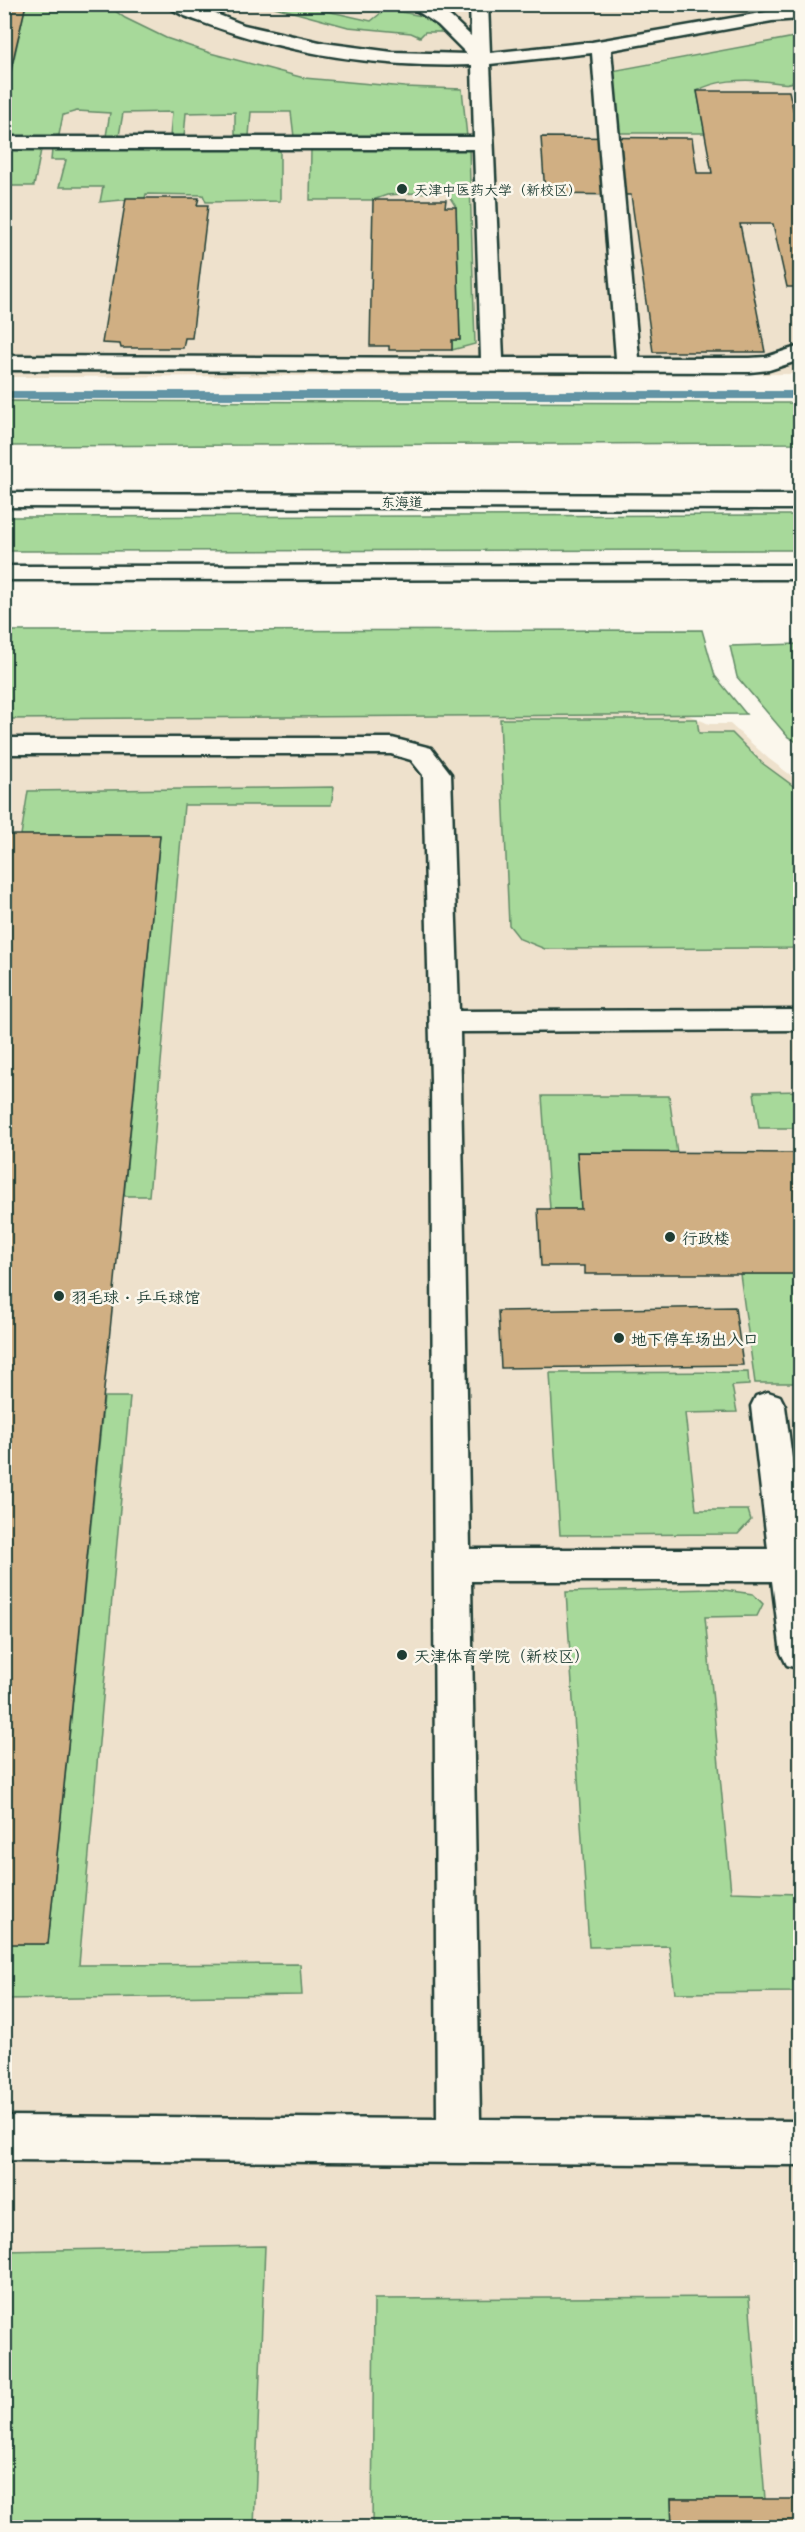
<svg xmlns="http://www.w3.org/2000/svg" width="805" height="2532" viewBox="0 0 805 2532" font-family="Mali,'LXGW WenKai TC',sans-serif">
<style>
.built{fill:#eee1cc}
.green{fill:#a7d99a;stroke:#638b67;stroke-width:1.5}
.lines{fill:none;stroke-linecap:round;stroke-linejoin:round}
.stream{fill:#6294a5;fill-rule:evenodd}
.building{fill:#d0af83;stroke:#1f3d34;stroke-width:1.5}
.lane-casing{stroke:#1f3d34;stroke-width:5}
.secondary-casing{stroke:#1f3d34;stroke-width:5}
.lane{fill:#fbf7ec;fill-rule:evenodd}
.secondary{fill:#fbf7ec;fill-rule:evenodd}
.poi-dot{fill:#1f3d34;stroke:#fbf7ec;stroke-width:2}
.labels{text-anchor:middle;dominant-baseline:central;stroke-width:5;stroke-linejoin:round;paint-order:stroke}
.far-poi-label{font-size:14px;fill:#1f3d34;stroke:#fbf7ec;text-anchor:start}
.far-street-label{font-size:14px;fill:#1f3d34;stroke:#fbf7ec}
.poi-label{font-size:16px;fill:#1f3d34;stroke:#fbf7ec;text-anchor:start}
</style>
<rect width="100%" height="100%" fill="#fbf7ec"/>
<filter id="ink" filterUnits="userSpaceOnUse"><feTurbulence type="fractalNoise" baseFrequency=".0167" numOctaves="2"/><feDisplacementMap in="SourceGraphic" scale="12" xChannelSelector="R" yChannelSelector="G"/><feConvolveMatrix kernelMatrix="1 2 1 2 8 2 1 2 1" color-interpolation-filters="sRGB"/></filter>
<g filter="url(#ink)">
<path class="built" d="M4,5H800V374L5,377Z
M4,714H686L709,724H730L769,759L800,782V2527H5Z"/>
<path class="green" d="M26,4L107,5L125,18L166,38L210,53L304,78L405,87L462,89L467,137H294L291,112H251L249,136H235V112L186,113L184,137H170L172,112L123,113L119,136H106L110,113L77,111L63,115L59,135L37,140L5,139V99Z
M267,5H300L371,21L386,9L432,18L443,29L442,32H425L420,37L411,33L348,27Z
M800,36V79C787,87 778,82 763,81C743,79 714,80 697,91L705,133H618L612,71Z
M469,149L475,344L452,350V340H460L456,207L446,191L387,195L373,200H310L311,150Z
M5,150H41L34,186H5Z
M52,150H280V201L206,202L203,195L146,194L145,198L100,202L103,187H59L66,160H51Z
M4,401L800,403V443L5,446Z
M800,515V550L4,551L5,517Z
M702,630L715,676L746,714L5,719V631Z
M800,644V744L788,737L737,677L730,646Z
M500,719H697L699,733H732L762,763L800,791V948L545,949L520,939L509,925Z
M334,787L331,805H184L149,1196H124L160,836L21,835L28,791Z
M800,1091V1128H759L754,1092Z
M542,1096H669L677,1153L581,1209H550Z
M740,1274H800V1383H755Z
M748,1372L749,1385L732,1386L737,1412L685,1413L696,1510H748L751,1520L738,1534L560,1535L550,1373Z
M104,1397H130L79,1965L300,1964L302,1995L5,1999L4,1944H48Z
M717,1589L753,1594L763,1604L757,1616L705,1617L731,1892L799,1894L800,1992L675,1993L669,1946L589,1947L566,1592Z
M265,2246L254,2527H5V2251Z
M749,2297L765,2499H671L672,2527L372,2528L374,2299Z"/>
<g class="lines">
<path class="stream" d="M4,391H800V399H4Z"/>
</g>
<path class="building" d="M4,4H26L4,99Z
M697,91H789L800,139V287H787L773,224H740L765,352H653L631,195L545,194L541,137L692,138L697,173H712Z
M126,198H199L197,205H208L192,338H185L183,348H121L120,344L102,343Z
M373,200H446L445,207H456L460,340H452V350H389V346H370Z
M4,835H160L48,1944H4Z
M577,1152L800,1153V1274H585V1266H541L538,1209H581Z
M735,1307L743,1365L501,1368L498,1311Z
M671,2499H800V2528H672Z"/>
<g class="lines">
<g class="lane-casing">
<path id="lane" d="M167,4H191L244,25L324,43L392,52L467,54L438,25L407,4L433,5L451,17L471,36L470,4H488L490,53L592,42L772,11L800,9V19L772,21L611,50L639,358H750L766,357L800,346V360L769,370L750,372L4,370V356L481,358L474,149H4V137H474L472,65C383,68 288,54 204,23C193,19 175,14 167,4ZM592,53L616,358H503L490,64Z
M4,738H392L431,748L451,774L459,1011L800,1010V1030L460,1032L470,1549H768L751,1406L756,1396L768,1392L780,1396L785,1406L800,1518V1669L787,1665L781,1653L772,1581H471L480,2119L800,2121V2165L4,2160V2116L437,2119L431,1080L423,775L411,760L391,754H4Z"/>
</g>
<g class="secondary-casing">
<path id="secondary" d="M4,493L800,495V509L4,507Z
M800,565V579L4,580V566Z"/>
</g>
<use href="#lane" class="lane"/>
<use href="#secondary" class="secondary"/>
</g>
</g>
<g class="poi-dot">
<circle cx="402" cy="189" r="6"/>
<circle cx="670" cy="1237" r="6"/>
<circle cx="59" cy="1296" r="6"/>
<circle cx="619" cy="1338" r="6"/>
<circle cx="402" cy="1655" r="6"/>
</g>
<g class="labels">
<g class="far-poi-label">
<text x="414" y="189">天津中医药大学（新校区）</text>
</g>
<g class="far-street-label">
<text x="402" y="501">东海道</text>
</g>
<g class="poi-label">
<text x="682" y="1237">行政楼</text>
<text x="71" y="1296">羽毛球 · 乒乓球馆</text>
<text x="631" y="1338">地下停车场出入口</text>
<text x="414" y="1655">天津体育学院（新校区）</text>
</g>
</g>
<rect width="805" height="2532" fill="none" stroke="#fbf7ec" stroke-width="24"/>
<rect x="12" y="12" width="781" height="2508" fill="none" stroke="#1f3d34" stroke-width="2" filter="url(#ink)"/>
</svg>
